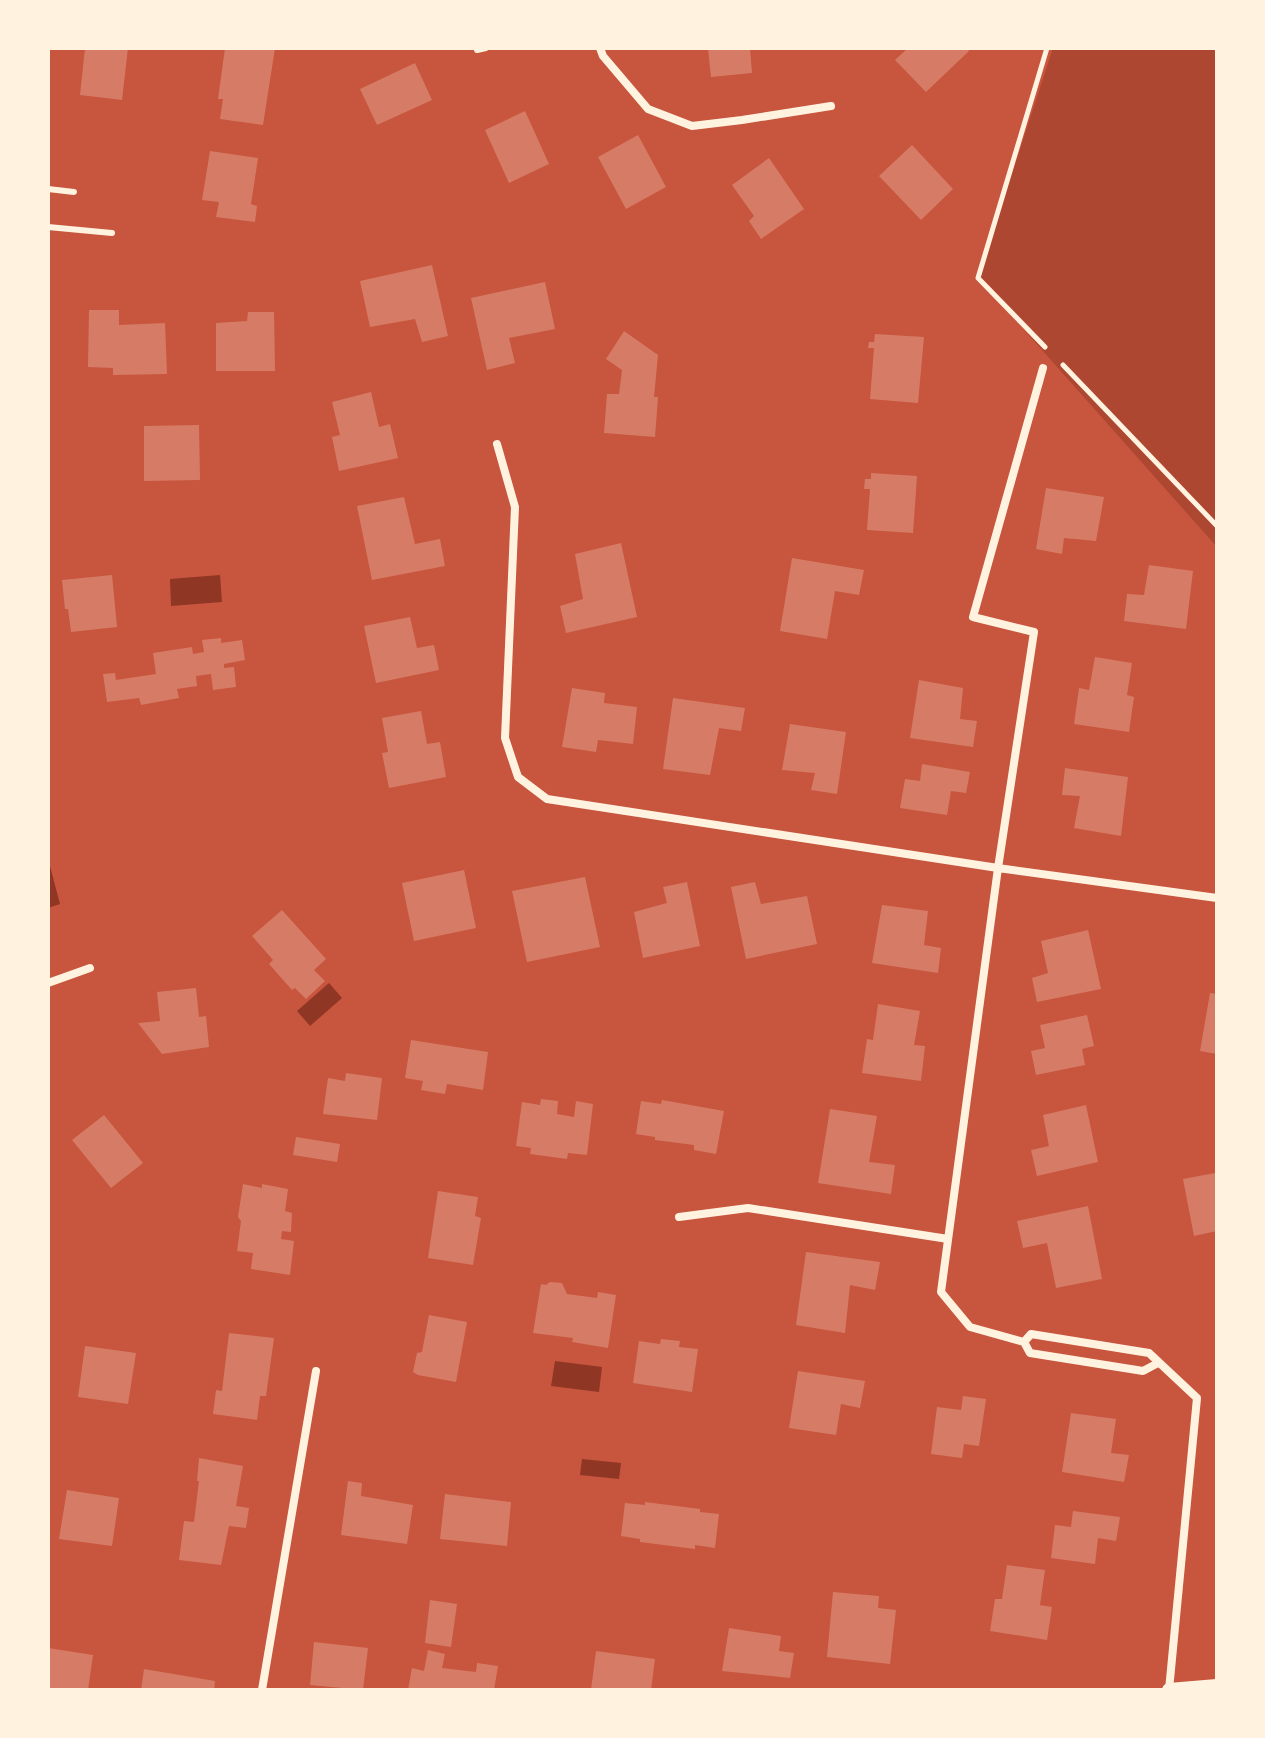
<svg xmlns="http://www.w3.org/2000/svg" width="1265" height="1738" viewBox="0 0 1265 1738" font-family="Rubik,sans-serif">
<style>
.green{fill:#ae4732}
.water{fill:#8f3625}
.building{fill:#d67c66}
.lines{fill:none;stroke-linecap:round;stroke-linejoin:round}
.path{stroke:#fff3e0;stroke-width:5}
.service{stroke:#fff3e0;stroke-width:6}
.minor{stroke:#fff3e0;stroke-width:8}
.tertiary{stroke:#fff3e0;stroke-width:14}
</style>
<rect width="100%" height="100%" fill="#c8553d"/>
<path class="green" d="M1053,48H1217V547L978,278Z"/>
<path class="water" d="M220,575L222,602L171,606L170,579Z
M50,866L60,904L48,908V867Z
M329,983L342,998L310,1026L297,1011Z
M555,1361L602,1367L599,1392L551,1386Z
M582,1459L621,1463L619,1479L580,1475Z"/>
<path class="building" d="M85,48H128L122,100L80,95Z
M225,48H275L263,125L220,119L223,99H218Z
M708,48H750L752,73L711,77Z
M908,48H967L969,51L926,92L895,60Z
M415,63L432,100L377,125L360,89Z
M525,111L549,164L509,183L485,130Z
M638,135L666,187L626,209L598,157Z
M912,145L953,189L921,220L879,176Z
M210,151L258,158L251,204L257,206L255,222L216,217L219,202L202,200Z
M769,158L804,209L761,239L749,221L754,216L732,185Z
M432,265L448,336L422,342L415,319L370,327L360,281Z
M545,282L555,329L509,338L515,363L487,370L471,298Z
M89,310H119V325L165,323L167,374L113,375V368L88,367Z
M248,312H274L275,371H216V323L247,321Z
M624,331L658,355L654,397H658L655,437L604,433L607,394H619L622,370L606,359Z
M875,334L924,337L918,403L870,399L874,348H868L869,342H874Z
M371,392L379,427L390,424L398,458L339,471L332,437L340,435L332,402Z
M199,425L200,480L144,481V426Z
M871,473L917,476L913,533L867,530L870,489H864L865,479H871Z
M1046,488L1104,497L1096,541L1064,538L1062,554L1036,549Z
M404,497L415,544L440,539L445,566L372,580L357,506Z
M621,543L637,617L566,633L560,606L583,599L575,554Z
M792,558L864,570L859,595L835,591L827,639L780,631Z
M1149,565L1193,571L1186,629L1124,621L1127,594L1144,595Z
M112,575L117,627L71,632L68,609H65L62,580Z
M410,617L417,648L434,645L439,670L376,683L364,626Z
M221,638V643L242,640L245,660L224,664V668L234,667L236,687L213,690L211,674L196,676L197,686L177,689L179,698L141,705L139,698L107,702L103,674L115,673L116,680L156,674L153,653L192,647L193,654L204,652L202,640Z
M1095,657L1132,663L1127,695L1134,697L1129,732L1074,724L1079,688L1089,690Z
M919,680L963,688L960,719L977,721L973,747L910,738Z
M572,688L605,693L604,703L637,707L633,744L598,740L596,752L562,747Z
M673,698L745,708L741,731L719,728L710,775L663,769Z
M421,711L427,744L440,742L446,777L389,788L382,753L388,752L382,718Z
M790,724L846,732L837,794L811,790L815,773L782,770Z
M922,764L970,772L966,793L951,791L947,815L900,808L905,779L920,781Z
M1065,768L1128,777L1121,836L1074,828L1080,796L1062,795Z
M464,870L476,928L414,941L402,883Z
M585,877L600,947L527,962L512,891Z
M687,882L700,946L643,958L634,912L667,903L663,887Z
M755,882L761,904L807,896L817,944L746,959L731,887Z
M882,905L928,911L924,945L941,948L938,973L872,963Z
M282,910L326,959L314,970L325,981L306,999L295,988L292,990L269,964L273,960L252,936Z
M1088,930L1101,989L1037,1002L1032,978L1048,973L1041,941Z
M196,988L199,1017L206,1016L209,1047L162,1054L138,1023L160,1021L157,992Z
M1210,993L1217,994V1054L1200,1051Z
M878,1004L920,1011L914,1045L925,1046L921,1081L862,1073L867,1039L873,1040Z
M1087,1015L1094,1046L1082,1049L1085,1065L1036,1075L1031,1051L1045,1048L1040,1025Z
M411,1040L488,1052L483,1090L447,1084L445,1094L421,1090L423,1081L405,1078Z
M346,1073L382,1078L377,1120L323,1114L328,1078L345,1081Z
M541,1099L558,1101L557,1114L574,1117L576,1101L593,1104L587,1155L568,1153L567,1159L530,1154L531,1148L516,1146L522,1102L540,1105Z
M662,1100L724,1111L716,1154L694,1150V1145L655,1140V1137L636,1134L641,1101L661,1104Z
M1086,1105L1098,1162L1037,1176L1031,1150L1049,1146L1043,1115Z
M830,1109L877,1116L869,1162L895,1165L891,1194L818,1183Z
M104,1115L143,1163L111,1188L72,1140Z
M296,1137L340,1144L337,1162L293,1155Z
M1215,1173L1217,1180V1231L1194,1236L1183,1179Z
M243,1184L262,1188V1184L288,1189L285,1211L292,1213L291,1232L282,1231L281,1239L294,1241L290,1275L251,1269L253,1253L237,1251L241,1221L238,1217Z
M438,1191L478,1197L475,1216L481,1218L473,1265L428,1258Z
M1088,1206L1102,1279L1056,1288L1047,1243L1023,1248L1017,1221Z
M806,1252L880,1262L875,1290L850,1285L845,1333L796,1325Z
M550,1282L562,1283L567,1294L597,1298L598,1292L616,1295L608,1348L572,1342L573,1338L533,1333L541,1284L546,1285Z
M429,1315L467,1322L456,1382L418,1375L413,1372L417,1353L422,1352Z
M229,1333L274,1338L266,1396H260L257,1420L213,1414L216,1390L222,1391Z
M661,1339L680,1341L679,1347L698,1349L692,1392L633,1383L639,1341L660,1344Z
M85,1346L136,1353L128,1404L78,1397Z
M798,1371L865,1381L860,1408L841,1404L836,1435L789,1428Z
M963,1396L986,1399L979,1446L964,1444L962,1458L931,1454L937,1407L961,1410Z
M1071,1413L1116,1419L1111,1453L1129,1455L1124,1482L1062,1472Z
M199,1458L243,1466L236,1506L249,1508L246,1528L229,1526L221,1565L179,1560L184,1521L194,1522L199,1481H197Z
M348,1481L362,1483L361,1496L413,1505L407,1544L341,1535Z
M67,1490L119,1498L112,1546L59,1539Z
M445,1494L511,1502L507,1546L440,1539Z
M645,1502L700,1509V1512L719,1514L715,1548L695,1545V1549L640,1542V1539L621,1536L625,1503L645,1505Z
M1073,1511L1120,1517L1116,1541L1098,1538L1095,1564L1051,1558L1055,1525L1071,1527Z
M1007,1565L1045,1570L1040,1605L1052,1607L1047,1640L990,1631L995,1599H1002Z
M833,1592L879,1596L878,1608L896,1610L890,1664L827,1657Z
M430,1600L457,1604L451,1647L425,1643Z
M729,1628L781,1636L779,1651L794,1653L790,1678L722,1671Z
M314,1642L368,1648L363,1690H341L342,1688L310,1685Z
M48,1648L93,1655L88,1690H48Z
M428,1650L445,1654L442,1668L476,1672L477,1663L498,1666L494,1690H408L412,1668L424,1671Z
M596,1651L655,1659L651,1690H591Z
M144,1669L215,1681L214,1690H141Z"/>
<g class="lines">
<path class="path" d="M1045,347L978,278L1047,48
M1063,365L1217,526"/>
<path class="service" d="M477,50L486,48
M48,189L74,192
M48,227L112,233"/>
<path class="minor" d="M600,48L603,56L648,109L692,126L742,120L831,106
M1043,368L973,617L1034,632L998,868L941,1292L970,1327L1024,1342L1031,1334L1149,1353L1197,1398L1169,1690
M497,444L515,507L505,738L518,777L547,799L998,868L1217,898
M48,983L90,968
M679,1217L748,1208L948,1239
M1024,1342L1030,1353L1143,1371L1158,1363
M262,1690L316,1371"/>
<path class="tertiary" d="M1169,1690L1217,1686"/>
</g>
<rect width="1265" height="1738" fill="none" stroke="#fff3e0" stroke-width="100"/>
</svg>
